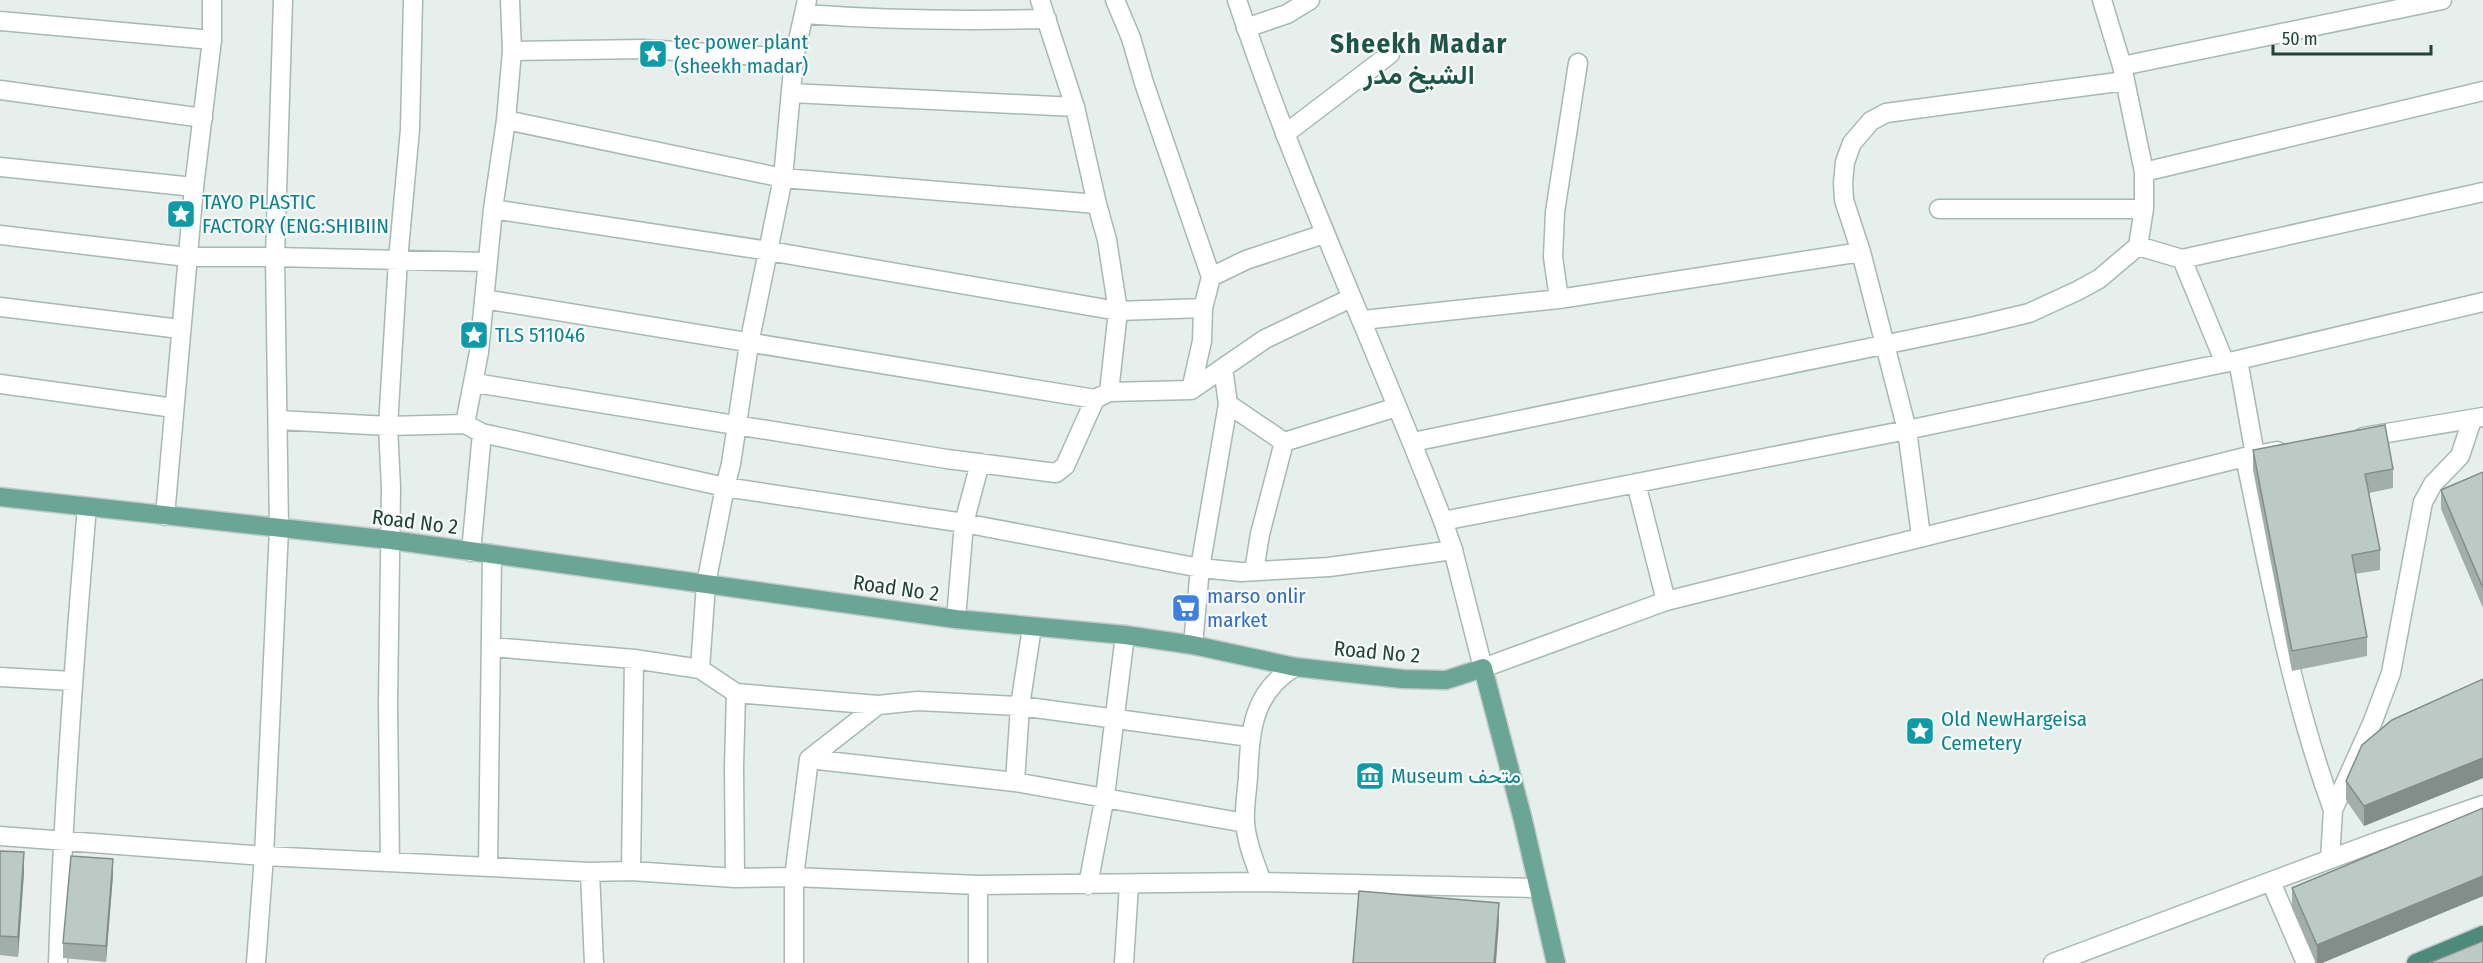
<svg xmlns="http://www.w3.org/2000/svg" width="2483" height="963" viewBox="0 0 2483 963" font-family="'Fira Sans Condensed',Vazirmatn,sans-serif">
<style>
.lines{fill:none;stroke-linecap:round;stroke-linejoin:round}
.minor-casing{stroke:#a8b8b2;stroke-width:21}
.tertiary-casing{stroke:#a8b8b2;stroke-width:21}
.primary-casing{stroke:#c2cac8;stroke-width:21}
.trunk-casing{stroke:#c2cac8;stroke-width:21}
.minor{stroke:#fff;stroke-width:18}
.tertiary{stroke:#fff;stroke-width:18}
.primary{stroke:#6aa596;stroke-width:18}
.trunk{stroke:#4c8a7c;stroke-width:18}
.wall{fill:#a1aea9}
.shaded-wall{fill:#838d89}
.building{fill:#bbcac4;stroke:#838d89;stroke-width:1.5}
.labels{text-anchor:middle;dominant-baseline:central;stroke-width:4.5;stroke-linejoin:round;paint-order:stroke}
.culture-label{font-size:21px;fill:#0d838f;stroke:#f7fbf9;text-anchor:start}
.street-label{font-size:21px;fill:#24423a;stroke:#f7fbf9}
.shop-label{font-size:21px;fill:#366cbe;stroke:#f7fbf9;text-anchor:start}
.district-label{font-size:27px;font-weight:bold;letter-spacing:1.5px;fill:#1f5548;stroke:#f7fbf9}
</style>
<rect width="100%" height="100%" fill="#e6efeb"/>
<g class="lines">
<g class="minor-casing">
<path id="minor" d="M1040,0L1075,107L1097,204L1107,240L1118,311L1109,392
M1115,0L1131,38L1144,83L1211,277L1203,308L1202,341L1191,390
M804,14C885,20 966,21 1047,19
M0,21L212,40
M1246,28L1287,14L1310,0
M512,51L643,49L794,58
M2122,66L2442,0
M0,90L203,118
M791,93L1075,107
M506,120L783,178L1097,204
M1285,134L1390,54
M0,167L194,187
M2144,172L2483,91
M493,209L769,251L1118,311L1203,308
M1939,209H2144
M0,235L187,257H275L487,262
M2138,246L2182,259L2225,363
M2182,259L2483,192
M1211,277L1246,260L1324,234
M484,299L1095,399L1109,392L1191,390L1265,339L1351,298
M1559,299L1861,252
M0,307L180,329
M1363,320L1559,299L1553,257L1555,212L1578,63
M2238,360L2255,455
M475,383L947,459L1056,473L1065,466L1095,399
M0,384L174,408
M1228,404L1284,442
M278,420L388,426L465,424L482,433L725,487L964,523L1200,568L1241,572L1329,567L1453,550
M465,424L479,352L493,209L506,120L512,51L510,0
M1284,442L1397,407
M1413,442L1975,326L2029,313L2077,291L2099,279L2138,246L2144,209V172L2122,66L2102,0
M2245,457C2270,576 2291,695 2333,810
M1636,483L1666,601
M1443,521L1907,430L2238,360L2483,302
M1921,536L1907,430L1861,252L1844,200L1843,183L1845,162L1852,143L1871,121L1886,113L2125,81
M471,552L482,433
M1254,571L1260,534L1284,442
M956,619L964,523L980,463
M1193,645L1200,568L1228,404L1223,368
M492,647L634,659L700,669L736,693L878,705L918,701L1020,706L1250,737
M700,669L706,584L725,487L731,464L749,344L783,178L794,58L807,0
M0,677L72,681
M809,759L1015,782L1245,823
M1015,782L1020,706L1032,627
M0,836L264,856L590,872L631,871L735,878L794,877L978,885L1262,882L1538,888
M2330,859L2333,810L2373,721L2391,673L2423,502L2433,484L2460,456L2472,420
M390,862L388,704L391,488L388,426L398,260L410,129L413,0
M488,867L492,554
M631,871L634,659
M590,872L594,963
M735,878L734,767L736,693
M1262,882C1255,863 1247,844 1245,823C1244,808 1247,792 1248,777C1250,732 1252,692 1295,667
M2271,882L2306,963
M978,885V963
M1088,885L1105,796L1125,635
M58,963C63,810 74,659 87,507
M256,963L264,856L279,529L275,257L283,0
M794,963V877L809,759L878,705
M1124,963L1129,885
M2053,963L2376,842L2483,805"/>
</g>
<g class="tertiary-casing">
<path id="tertiary" d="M1237,0C1296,178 1376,347 1443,521L1453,550L1483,668L1666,601L2245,457L2277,451
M2363,437L2483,417
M165,516L194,187L212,40V0"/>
</g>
<g class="primary-casing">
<path id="primary" d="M0,497L391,540L956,619L1125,635L1193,645L1295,667L1403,679L1446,680L1483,668L1523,820L1556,963"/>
</g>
<g class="trunk-casing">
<path id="trunk" d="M2416,963L2483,935"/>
</g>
<use href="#minor" class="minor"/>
<use href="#tertiary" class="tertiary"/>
<use href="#primary" class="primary"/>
<use href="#trunk" class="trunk"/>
</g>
<path class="wall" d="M2253,450L2393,469V488L2369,493L2380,550V570L2355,574L2367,637V656L2292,671L2253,470Z
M2483,472V608L2441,509V490Z
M2483,679V778L2364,826L2346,800V781Z
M0,851L24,872L18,957L0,955Z
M113,875L106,962L63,958V943Z
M2292,888L2483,896L2322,963H2316L2292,908Z"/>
<path class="shaded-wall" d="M2483,758V778L2364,826V806Z
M24,852V872L18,957V937Z
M113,859V875L106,962V946Z
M2483,876V896L2322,963H2317V945Z
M1499,903V922L1496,963H1494Z"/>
<path class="building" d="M2385,425L2393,469L2365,474L2380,550L2352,555L2367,637L2292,651L2253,450Z
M2483,472V588L2441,490Z
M2483,679V758L2364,806L2346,781L2362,745L2392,720Z
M2483,808V876L2317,945L2292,888Z
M0,851L24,852L18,937L0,936Z
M71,856L113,859L106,946L63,943Z
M1359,891L1499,903L1494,963H1353Z
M2483,941V963H2429Z"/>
<defs>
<g id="sight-square" transform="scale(1.5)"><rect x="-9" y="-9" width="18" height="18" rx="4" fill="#0f9aa8" stroke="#f7fbf9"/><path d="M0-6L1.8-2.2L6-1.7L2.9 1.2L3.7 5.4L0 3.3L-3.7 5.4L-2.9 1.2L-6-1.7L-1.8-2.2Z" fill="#fff"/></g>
<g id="supermarket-square" transform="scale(1.5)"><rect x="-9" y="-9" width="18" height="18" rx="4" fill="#3f7fe0" stroke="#f7fbf9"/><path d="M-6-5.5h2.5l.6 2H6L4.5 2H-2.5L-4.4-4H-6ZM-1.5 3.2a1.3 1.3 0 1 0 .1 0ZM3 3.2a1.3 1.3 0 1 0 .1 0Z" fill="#fff"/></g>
<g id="museum-square" transform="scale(1.5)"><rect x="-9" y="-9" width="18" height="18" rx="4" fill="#0f9aa8" stroke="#f7fbf9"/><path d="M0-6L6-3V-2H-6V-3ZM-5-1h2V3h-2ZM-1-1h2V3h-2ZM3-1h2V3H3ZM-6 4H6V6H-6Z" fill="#fff"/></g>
</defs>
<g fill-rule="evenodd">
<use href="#sight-square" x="653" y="54"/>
<use href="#sight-square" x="181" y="214"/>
<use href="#sight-square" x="474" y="335"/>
<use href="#supermarket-square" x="1186" y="608"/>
<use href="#sight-square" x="1920" y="731"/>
<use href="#museum-square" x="1370" y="776"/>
</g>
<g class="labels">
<g class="culture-label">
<text x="674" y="42">tec power plant<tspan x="674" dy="24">(sheekh madar)</tspan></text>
<text x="202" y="202">TAYO PLASTIC<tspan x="202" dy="24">FACTORY (ENG:SHIBIIN</tspan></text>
<text x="495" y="335">TLS 511046</text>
<text x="1941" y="719">Old NewHargeisa<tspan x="1941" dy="24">Cemetery</tspan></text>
<text x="1391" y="776">Museum متحف</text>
</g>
<g class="street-label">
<text transform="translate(415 522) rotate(7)">Road No 2</text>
<text transform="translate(896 588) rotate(8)">Road No 2</text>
<text transform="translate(1377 652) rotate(5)">Road No 2</text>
</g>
<g class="shop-label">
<text x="1207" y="596">marso onlir<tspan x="1207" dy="24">market</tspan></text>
</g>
<g class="district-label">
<text x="1419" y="44">Sheekh Madar<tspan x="1419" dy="31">الشيخ مدر</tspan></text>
</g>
</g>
<path d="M2273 45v9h158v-9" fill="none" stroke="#24423a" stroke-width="3"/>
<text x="2282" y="45" font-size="18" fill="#24423a" stroke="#f7fbf9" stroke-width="4.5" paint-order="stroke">50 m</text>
</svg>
